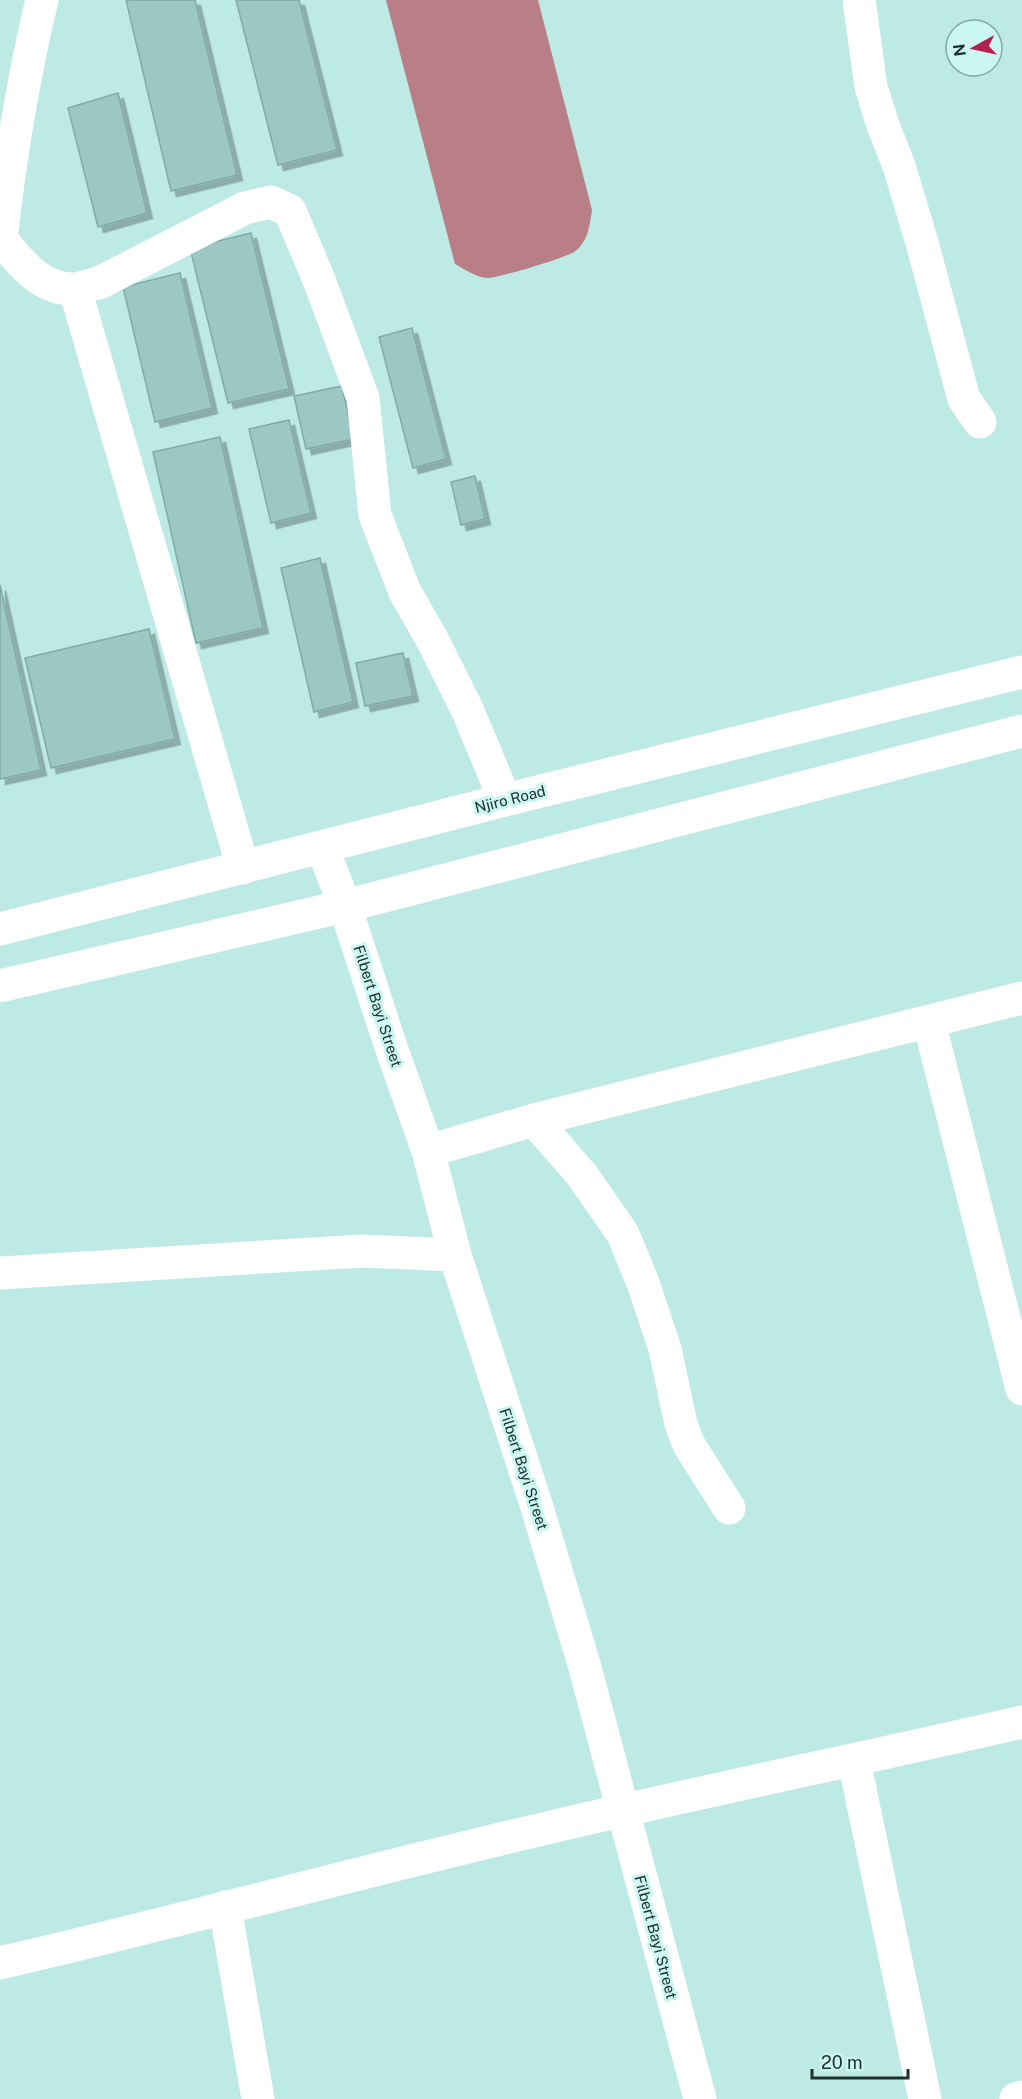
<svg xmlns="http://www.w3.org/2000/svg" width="1022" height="2099" viewBox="0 0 1022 2099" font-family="'Public Sans',sans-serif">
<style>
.water{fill:#b87f87}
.building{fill:#9cc7c2;stroke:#81aba7;stroke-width:1.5;filter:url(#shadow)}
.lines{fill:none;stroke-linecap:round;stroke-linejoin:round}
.minor{stroke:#fff;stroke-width:33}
.labels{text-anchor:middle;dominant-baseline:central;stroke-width:6;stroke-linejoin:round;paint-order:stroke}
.street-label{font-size:15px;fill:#20312f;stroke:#cbf7f2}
</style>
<defs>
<filter id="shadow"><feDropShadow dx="5.5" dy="5.5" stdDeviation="0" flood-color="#0004"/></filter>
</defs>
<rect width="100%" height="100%" fill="#beeae5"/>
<path class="water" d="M386,0H538L592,210C590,224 588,243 574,252C565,258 501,277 489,278C478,278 465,270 455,264Z"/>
<path class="building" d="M126,0H195L237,175L171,191Z
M236,0H299L337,150L278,165Z
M118,93L147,213L98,227L68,108Z
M251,233L289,389L228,403L190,248Z
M180,273L212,408L155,422L123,287Z
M412,328L446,459L413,468L379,337Z
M342,386L353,439L306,449L294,396Z
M289,420L311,513L271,523L249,429Z
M220,437L263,628L196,643L153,452Z
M475,476L485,519L461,525L451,482Z
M320,558L353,702L314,712L281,568Z
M0,585L41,770L0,779Z
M149,629L175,739L51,768L25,658Z
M403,653L413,696L365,706L356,663Z"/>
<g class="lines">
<path class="minor" d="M859,0L871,87L883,125L899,166L921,239L964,399L980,422
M0,238C20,262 41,291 76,289C83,288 91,284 99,283L245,208L271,202L290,211L319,280L363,398L375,515L405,592L433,641L467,709L505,800
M1,239C10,159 23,79 42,0
M75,289L243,868
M322,847L345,906L390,1044L428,1151L455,1255L536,1504L584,1664L700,2099
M0,929L505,800L1022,672
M0,986L345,906L1022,731
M929,1022L1022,1389
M534,1120L582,1175L623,1234L643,1283L665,1349L681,1424L689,1445L729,1508
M428,1151L534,1120L1022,998
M0,1273L362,1251L455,1255
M854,1761L925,2099
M225,1907L258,2099
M0,1963C182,1921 362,1871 543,1829C702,1791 863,1759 1022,1722
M1016,2099L1022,2097"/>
</g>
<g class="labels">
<g class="street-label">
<text transform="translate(510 799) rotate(-14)">Njiro Road</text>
<text transform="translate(378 1006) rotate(72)">Filbert Bayi Street</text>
<text transform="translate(524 1469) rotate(72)">Filbert Bayi Street</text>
<text transform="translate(656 1937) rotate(75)">Filbert Bayi Street</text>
</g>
</g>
<g transform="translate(974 48) rotate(262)"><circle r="28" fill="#cbf7f2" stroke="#87a8a4" stroke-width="1.5"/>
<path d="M0-4.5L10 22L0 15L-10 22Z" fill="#b3224e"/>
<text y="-9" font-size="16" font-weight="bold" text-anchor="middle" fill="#20312f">N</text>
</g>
<path d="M812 2069v9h96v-9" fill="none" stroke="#20312f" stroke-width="3"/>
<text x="821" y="2069" font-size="18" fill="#20312f" stroke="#cbf7f2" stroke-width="4.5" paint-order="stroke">20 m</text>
</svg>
